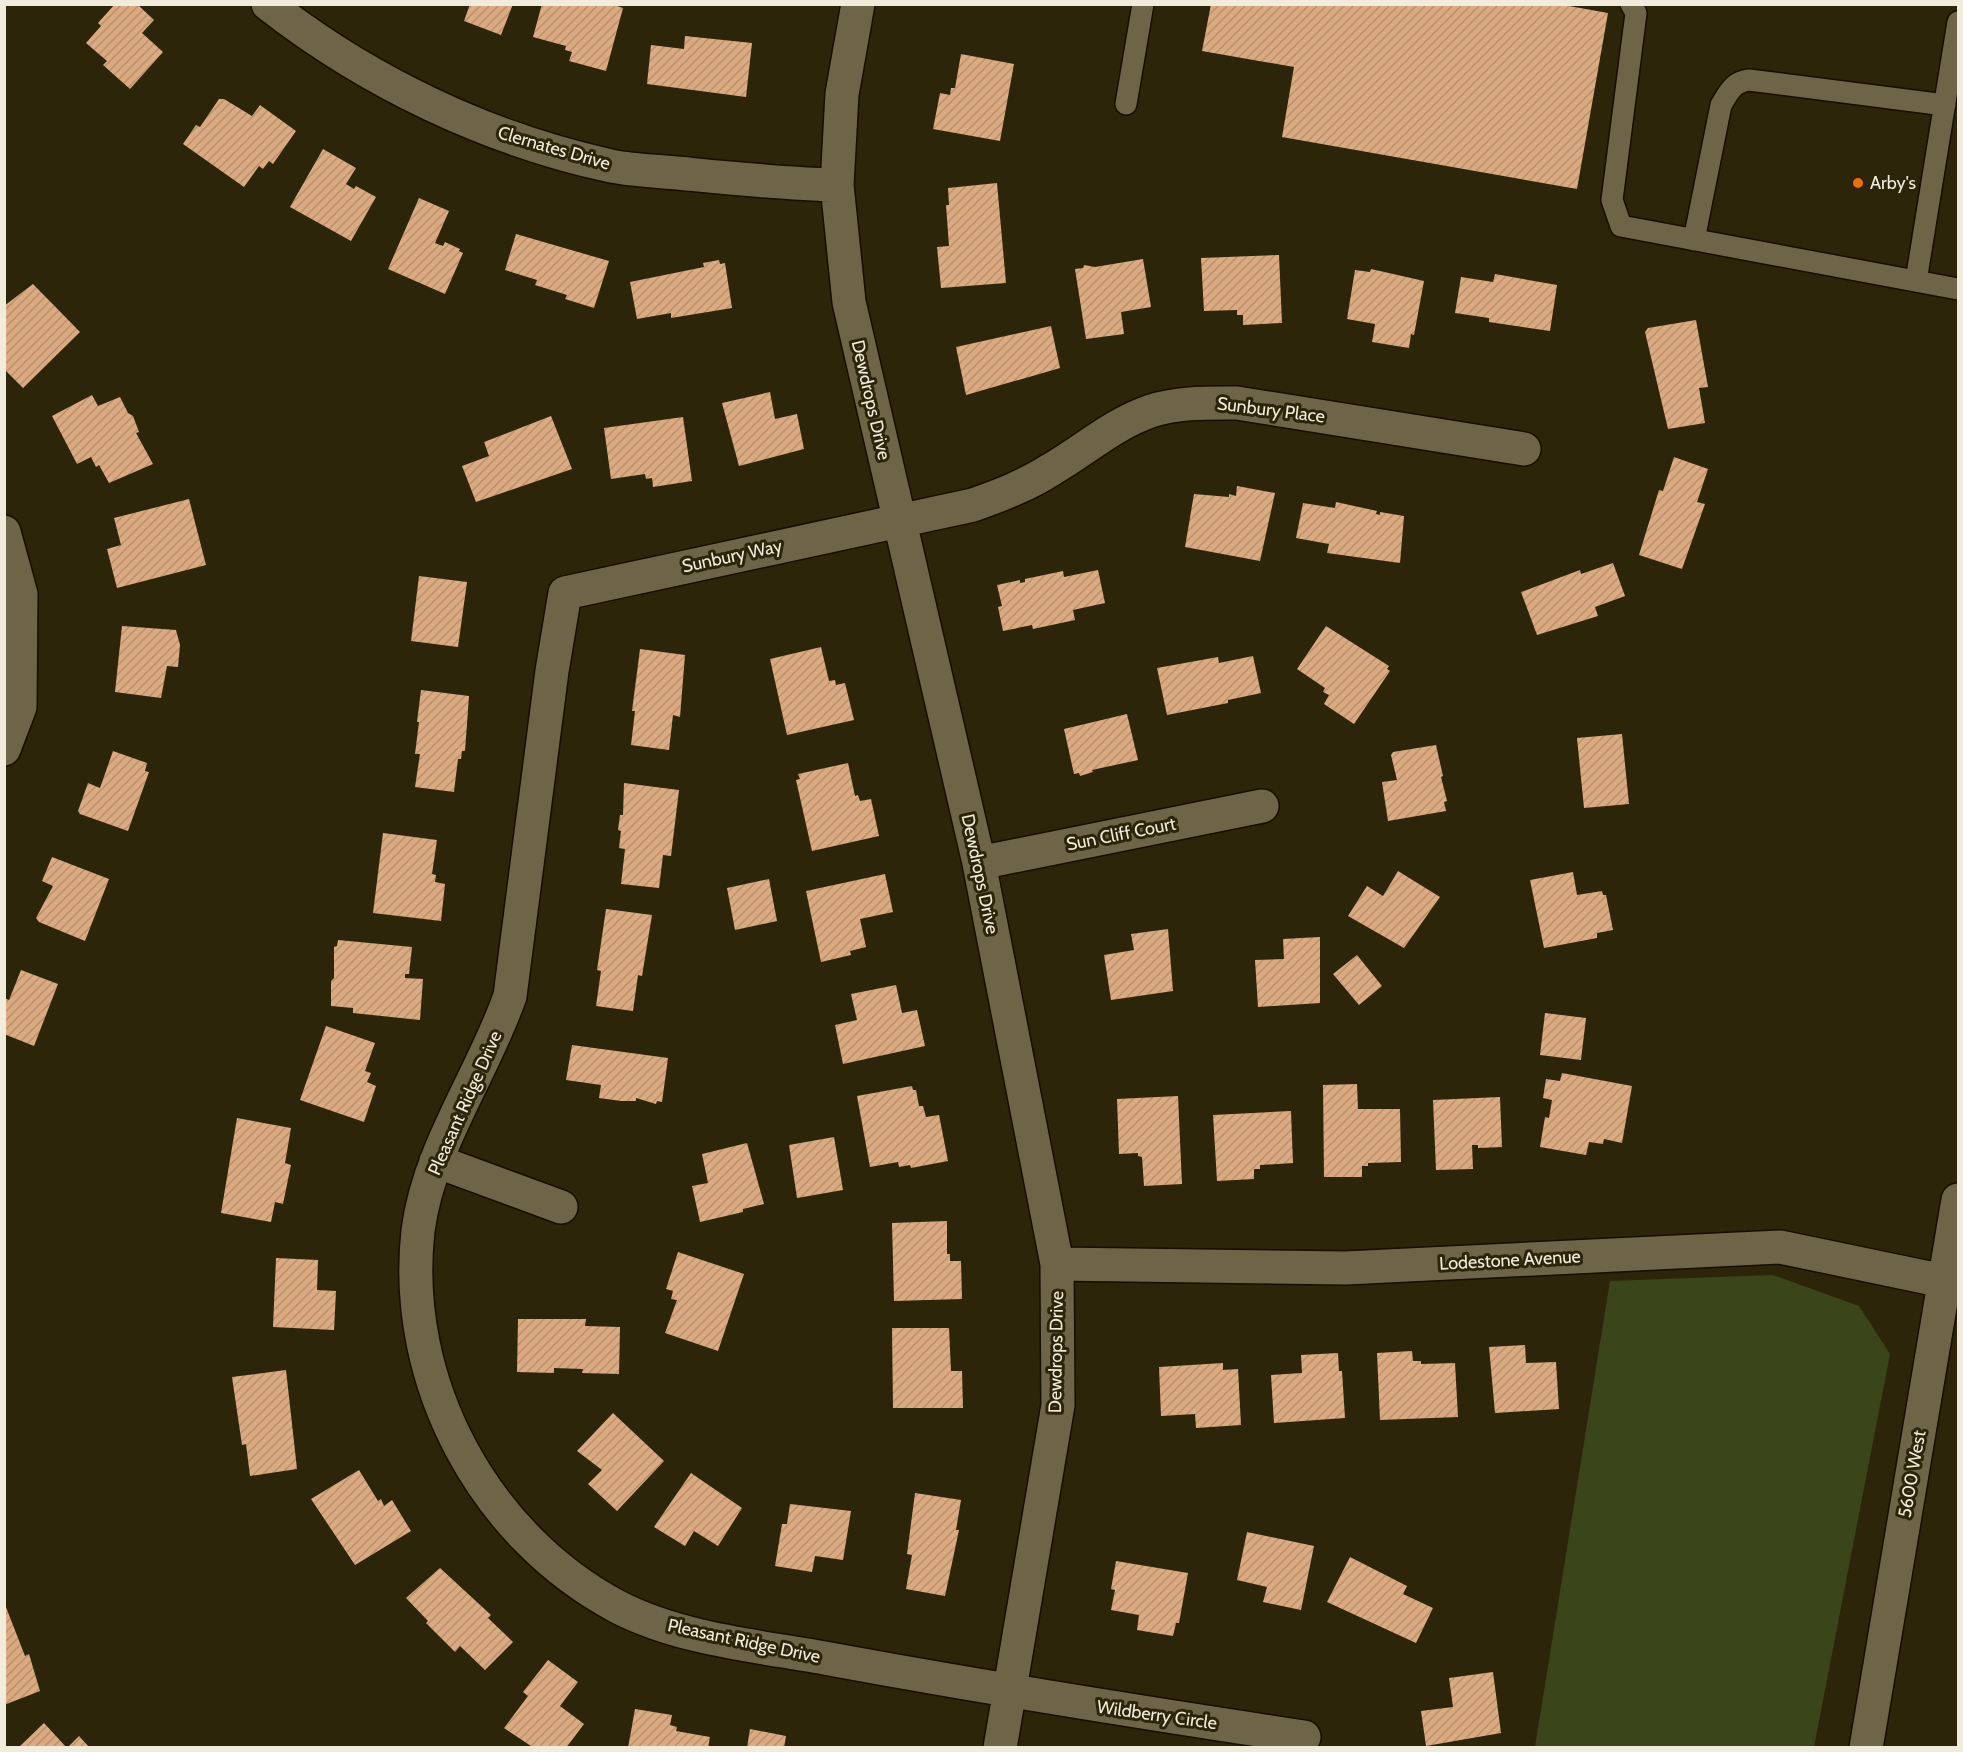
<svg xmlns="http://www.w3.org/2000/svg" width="1963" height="1752" viewBox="0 0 1963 1752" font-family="Cabin,sans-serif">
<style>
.grass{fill:#3a451a}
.building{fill:url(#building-hatch)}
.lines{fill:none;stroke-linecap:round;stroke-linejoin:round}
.lane-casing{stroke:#160e00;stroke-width:24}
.street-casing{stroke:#160e00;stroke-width:36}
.secondary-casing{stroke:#160e00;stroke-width:36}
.lane{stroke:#6e6548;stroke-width:21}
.street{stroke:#6e6548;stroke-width:33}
.secondary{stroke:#6e6548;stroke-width:33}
.food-dot{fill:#e8710a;stroke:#2d250a;stroke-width:2}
.labels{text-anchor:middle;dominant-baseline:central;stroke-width:6;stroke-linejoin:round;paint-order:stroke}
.street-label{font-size:18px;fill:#f0ebdb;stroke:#2d250a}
.poi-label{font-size:18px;fill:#f0ebdb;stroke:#2d250a;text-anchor:start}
</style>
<defs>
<pattern id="building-hatch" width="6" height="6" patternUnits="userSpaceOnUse" patternTransform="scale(1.5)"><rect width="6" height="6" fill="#dcaa80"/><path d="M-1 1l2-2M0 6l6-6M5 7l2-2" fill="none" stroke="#b79170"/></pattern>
</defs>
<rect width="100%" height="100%" fill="#2d250a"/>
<path class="grass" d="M1773,1275L1859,1306L1890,1354L1814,1747H1535L1610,1281Z"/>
<path class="building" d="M115,4H137L154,20L142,33L163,52L130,89L103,65L107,61L86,43L101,26L98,23Z
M470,4H513L501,35L464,21Z
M542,4H611L623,8L606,71L569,61L572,52L565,50L566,46L533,37Z
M1211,4H1558L1608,13L1577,189L1282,137L1294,67L1202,51Z
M685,36L752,43L746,97L647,84L651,45L684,49Z
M961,54L1014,64L1000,141L933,129L940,93L950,95L951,88H955Z
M219,99H224L252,116L260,105L296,131L273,164L269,161L263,169L259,166L244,187L183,144L196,125L200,127Z
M323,149L356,168L346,184L354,189L356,186L376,197L351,241L290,207Z
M997,183L1006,283L941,288L937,247L949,246L946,205H949L948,188Z
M419,198L449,211L435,243L443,246L445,242L460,249L459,251L463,253L445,294L388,269Z
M516,234L609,261L594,308L565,299L567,295L535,285L537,280L505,270Z
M1279,255L1282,323L1243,325V315H1237V310L1204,311L1201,258Z
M1143,259L1151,307L1121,312L1124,334L1086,339L1075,269L1083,268L1084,265L1095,267Z
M719,260L720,264L725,263L732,308L671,318V313L637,319L630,282L704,267L703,263Z
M1371,269L1424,281L1414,335L1411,334L1409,348L1372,342L1375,324L1347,319L1355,270L1370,272Z
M1495,274L1557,285L1550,331L1489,322V318L1455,313L1461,277L1493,282Z
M33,284L80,332L23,388L4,369V306Z
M1696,320L1708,387L1699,388L1705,423L1668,429L1645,332L1648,328Z
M1051,326L1060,368L966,395L956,347Z
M770,392L775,419L797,414L804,449L739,466L722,403Z
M92,395L98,406L120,397L128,413L133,416L139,432L136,433L153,464L109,483L99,465L96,467L91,457L77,464L52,416Z
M551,416L572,469L476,502L462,466L489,456L484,442Z
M683,417L692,481L653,487L652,478L646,479L645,474L611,479L604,428Z
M1674,457L1708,469L1697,502L1705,504L1682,569L1639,555L1659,490L1663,491Z
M1237,486L1275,493L1260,561L1185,547L1194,494L1229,497V494L1236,496Z
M189,499L206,565L117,588L107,549L121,545L114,518Z
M1336,502L1377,511L1376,514L1380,515V512L1404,516L1400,563L1327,553L1329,544L1296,538L1303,503L1335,508Z
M1613,563L1625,596L1595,607L1598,616L1537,635L1521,592L1580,570L1581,574Z
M1098,570L1105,603L1073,610L1075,620L1033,629L1032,625L1003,631L998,607L1002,606L997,585L1020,580V583L1025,582V579L1063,571L1064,577Z
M419,576L467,582L458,647L411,641Z
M122,626L176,630L180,645L178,667L167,666L161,698L115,692Z
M1326,626L1389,666L1387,669L1390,671L1354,724L1324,704L1329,695L1323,692L1325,688L1297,669Z
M821,647L829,681L835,680L836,685L845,683L854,720L787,735L770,659Z
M640,649L685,655L680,717L673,715L669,750L631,745L635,711H632Z
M1253,656L1261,693L1228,700V703L1167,715L1157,668L1218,657L1219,663Z
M421,690L469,696L465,751H462L461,759H458L454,792L415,787L420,754H415L419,722H417Z
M1127,714L1138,760L1092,770L1093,772L1080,776L1079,773L1074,774L1064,729Z
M1622,734L1629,804L1584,808L1577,738Z
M1436,745L1443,776L1441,777L1447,801L1444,802L1446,811L1388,821L1382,782L1397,780L1391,755L1393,752Z
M113,751L147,763L145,771L149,772L128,831L80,814L78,811L88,783L100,788Z
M848,763L855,796L858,795L860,801L871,799L879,836L812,851L796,780L800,779L798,774Z
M624,783L679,790L671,856L663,855L659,888L621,884L625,849L619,848L621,831L618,830L620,815H623Z
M383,833L437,840L432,874L436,875L435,882L445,884L441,921L373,913Z
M52,857L109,879L85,941L39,922L36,918L53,886L42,881Z
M1398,871L1440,897L1404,948L1348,916L1367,886L1383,896Z
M1573,872L1577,895L1602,891L1603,895H1606L1613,930L1597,933V938L1544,948L1530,880Z
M885,874L893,912L860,919L866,947L850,951L851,955L821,962L806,891Z
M769,879L777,921L735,930L727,888Z
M606,909L652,915L642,976L638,975L633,1011L596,1006L601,971L597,970Z
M1168,929L1173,991L1111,1000L1104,955L1134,950L1131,934Z
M1320,937V1003L1258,1007L1255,960L1284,959L1283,939Z
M338,940L412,947L409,974H405V978L423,979L420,1020L353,1013V1008L331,1006V981L334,978V947L337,946Z
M1357,955L1382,986L1359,1005L1333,974Z
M21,970L58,984L34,1046L4,1034V998L9,1000Z
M896,985L902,1013L917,1010L925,1046L843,1064L835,1025L857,1020L851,994Z
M1545,1013L1586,1018L1581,1060L1540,1055Z
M326,1026L375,1043L365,1071L371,1073L367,1082L376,1086L364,1122L300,1100Z
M572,1045L668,1058L662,1102L657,1101L656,1104L636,1098V1101H621L599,1098L601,1085L566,1080Z
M1562,1073L1632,1086L1622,1143L1604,1139L1603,1144L1589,1142L1586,1155L1540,1147L1545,1117L1549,1118L1552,1100L1543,1098L1546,1079L1560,1081Z
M1357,1084L1358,1109H1400L1401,1162L1368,1163V1166H1362V1177H1324L1323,1085Z
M912,1086L913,1090H916L919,1106H923L926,1117L939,1115L948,1161L911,1168L910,1165L899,1167L898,1162L870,1167L857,1096Z
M1178,1096L1182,1184L1144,1186L1142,1157L1138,1156V1153L1119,1154L1117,1099Z
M1500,1097L1502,1147L1478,1148V1145H1472L1473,1169L1436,1170L1433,1100Z
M1291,1111L1293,1163L1260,1165V1169H1254V1179L1217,1181L1213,1115Z
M237,1118L291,1128L285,1163L291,1165L283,1204L275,1202L271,1222L221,1213Z
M834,1137L843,1190L797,1198L789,1145Z
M747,1143L764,1204L743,1209V1212L700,1222L692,1186L708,1183L702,1154Z
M947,1221V1254H950V1261H961L962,1299L894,1301L892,1223Z
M678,1252L744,1274L718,1351L665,1333L677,1300L671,1299L673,1291L666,1289Z
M276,1258L318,1260L317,1290L336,1291L334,1330L273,1327Z
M518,1319H586L585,1326L620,1327L619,1374L582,1373L583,1369L554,1368V1373L517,1372Z
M892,1328H949L951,1371H962L963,1408H893Z
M1525,1345L1526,1363L1556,1362L1559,1409L1495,1413L1489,1347Z
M1412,1351L1413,1361H1421V1364L1455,1363L1458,1417L1380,1420L1377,1353Z
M1338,1353L1339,1371H1342L1345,1418L1274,1423L1271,1375L1302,1373L1301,1355Z
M1223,1363V1370L1238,1369L1241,1425L1196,1428L1195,1414L1161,1416L1159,1367Z
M286,1370L297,1469L250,1476L246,1444L242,1445L232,1377Z
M613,1413L664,1461L617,1511L588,1484L602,1470L577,1451Z
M359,1470L378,1501L381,1499L384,1506L392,1500L411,1531L355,1565L311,1499Z
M691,1473L742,1508L718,1546L694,1531L685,1546L654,1527Z
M915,1493L961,1500L956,1530H959L945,1596L906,1589L912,1555L907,1554Z
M790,1504L851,1511L843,1560L815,1556L812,1572L775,1566L782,1524H787Z
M1247,1532L1314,1546L1301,1610L1263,1602L1267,1587L1237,1580Z
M1350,1557L1407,1586L1403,1594L1433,1608L1416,1643L1327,1602Z
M1116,1561L1188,1573L1179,1623H1176L1173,1636L1137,1630L1139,1615L1111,1610L1115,1590L1111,1589Z
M440,1568L491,1615L488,1618L513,1642L485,1670L460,1646L455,1652L426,1623L428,1621L406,1598Z
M4,1602L25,1656L29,1654L40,1691L4,1705Z
M548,1660L578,1682L560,1706L584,1724L566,1748H534L504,1728L528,1696L523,1692Z
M1493,1672L1501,1733L1426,1746L1421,1711L1453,1707L1449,1678Z
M635,1709L672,1715L670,1725L677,1727L676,1731L710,1737L708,1748H628Z
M44,1723L67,1748H18Z
M750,1729L786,1736L784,1748H747Z
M79,1736L90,1748H67Z"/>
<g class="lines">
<g class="lane-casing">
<path id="lane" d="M1631,4L1636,13L1612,200L1621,226L1958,289
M1126,104L1143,4
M1694,240L1721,105C1729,92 1733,82 1749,80L1945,105
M1916,281L1958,22"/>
</g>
<g class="street-casing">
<path id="street" d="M268,4C368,82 487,139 611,166C635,171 663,171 688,174C738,179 787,184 837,185
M858,4L842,94L837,185L849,302L979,863L1057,1264L1058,1405L1000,1748
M4,532L21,594L20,707L4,749
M979,863L1262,806
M436,1161L561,1207
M1057,1264L1346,1268L1780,1247L1958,1284
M1304,1737C1145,1713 987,1688 830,1659C760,1646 682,1640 618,1607C484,1536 401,1382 418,1231C428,1149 483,1074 510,996L552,671L565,593L973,505C1001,495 1027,485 1052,469C1085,450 1113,424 1151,411C1179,402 1208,403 1237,403L1524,449"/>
</g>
<g class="secondary-casing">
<path id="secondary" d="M1866,1748L1958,1200"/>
</g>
<use href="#lane" class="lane"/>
<use href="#street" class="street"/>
<use href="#secondary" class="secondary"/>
</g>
<circle class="food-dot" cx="1858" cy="183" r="6"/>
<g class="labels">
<g class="street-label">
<text transform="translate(554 148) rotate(16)">Clernates Drive</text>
<text transform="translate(871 400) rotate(77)">Dewdrops Drive</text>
<text transform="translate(1271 410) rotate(7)">Sunbury Place</text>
<text transform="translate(732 556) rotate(-12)">Sunbury Way</text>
<text transform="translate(1121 834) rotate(-11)">Sun Cliff Court</text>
<text transform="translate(980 874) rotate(78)">Dewdrops Drive</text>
<text transform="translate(465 1103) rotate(-66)">Pleasant Ridge Drive</text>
<text transform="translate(1510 1260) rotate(-3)">Lodestone Avenue</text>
<text transform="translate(1056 1352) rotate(-89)">Dewdrops Drive</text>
<text transform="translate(1912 1474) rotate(-80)">5600 West</text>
<text transform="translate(744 1641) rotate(12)">Pleasant Ridge Drive</text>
<text transform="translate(1157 1715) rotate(8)">Wildberry Circle</text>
</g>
<g class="poi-label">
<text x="1870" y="183">Arby's</text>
</g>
</g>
<rect width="1963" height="1752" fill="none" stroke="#f0ebdb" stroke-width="12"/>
</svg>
